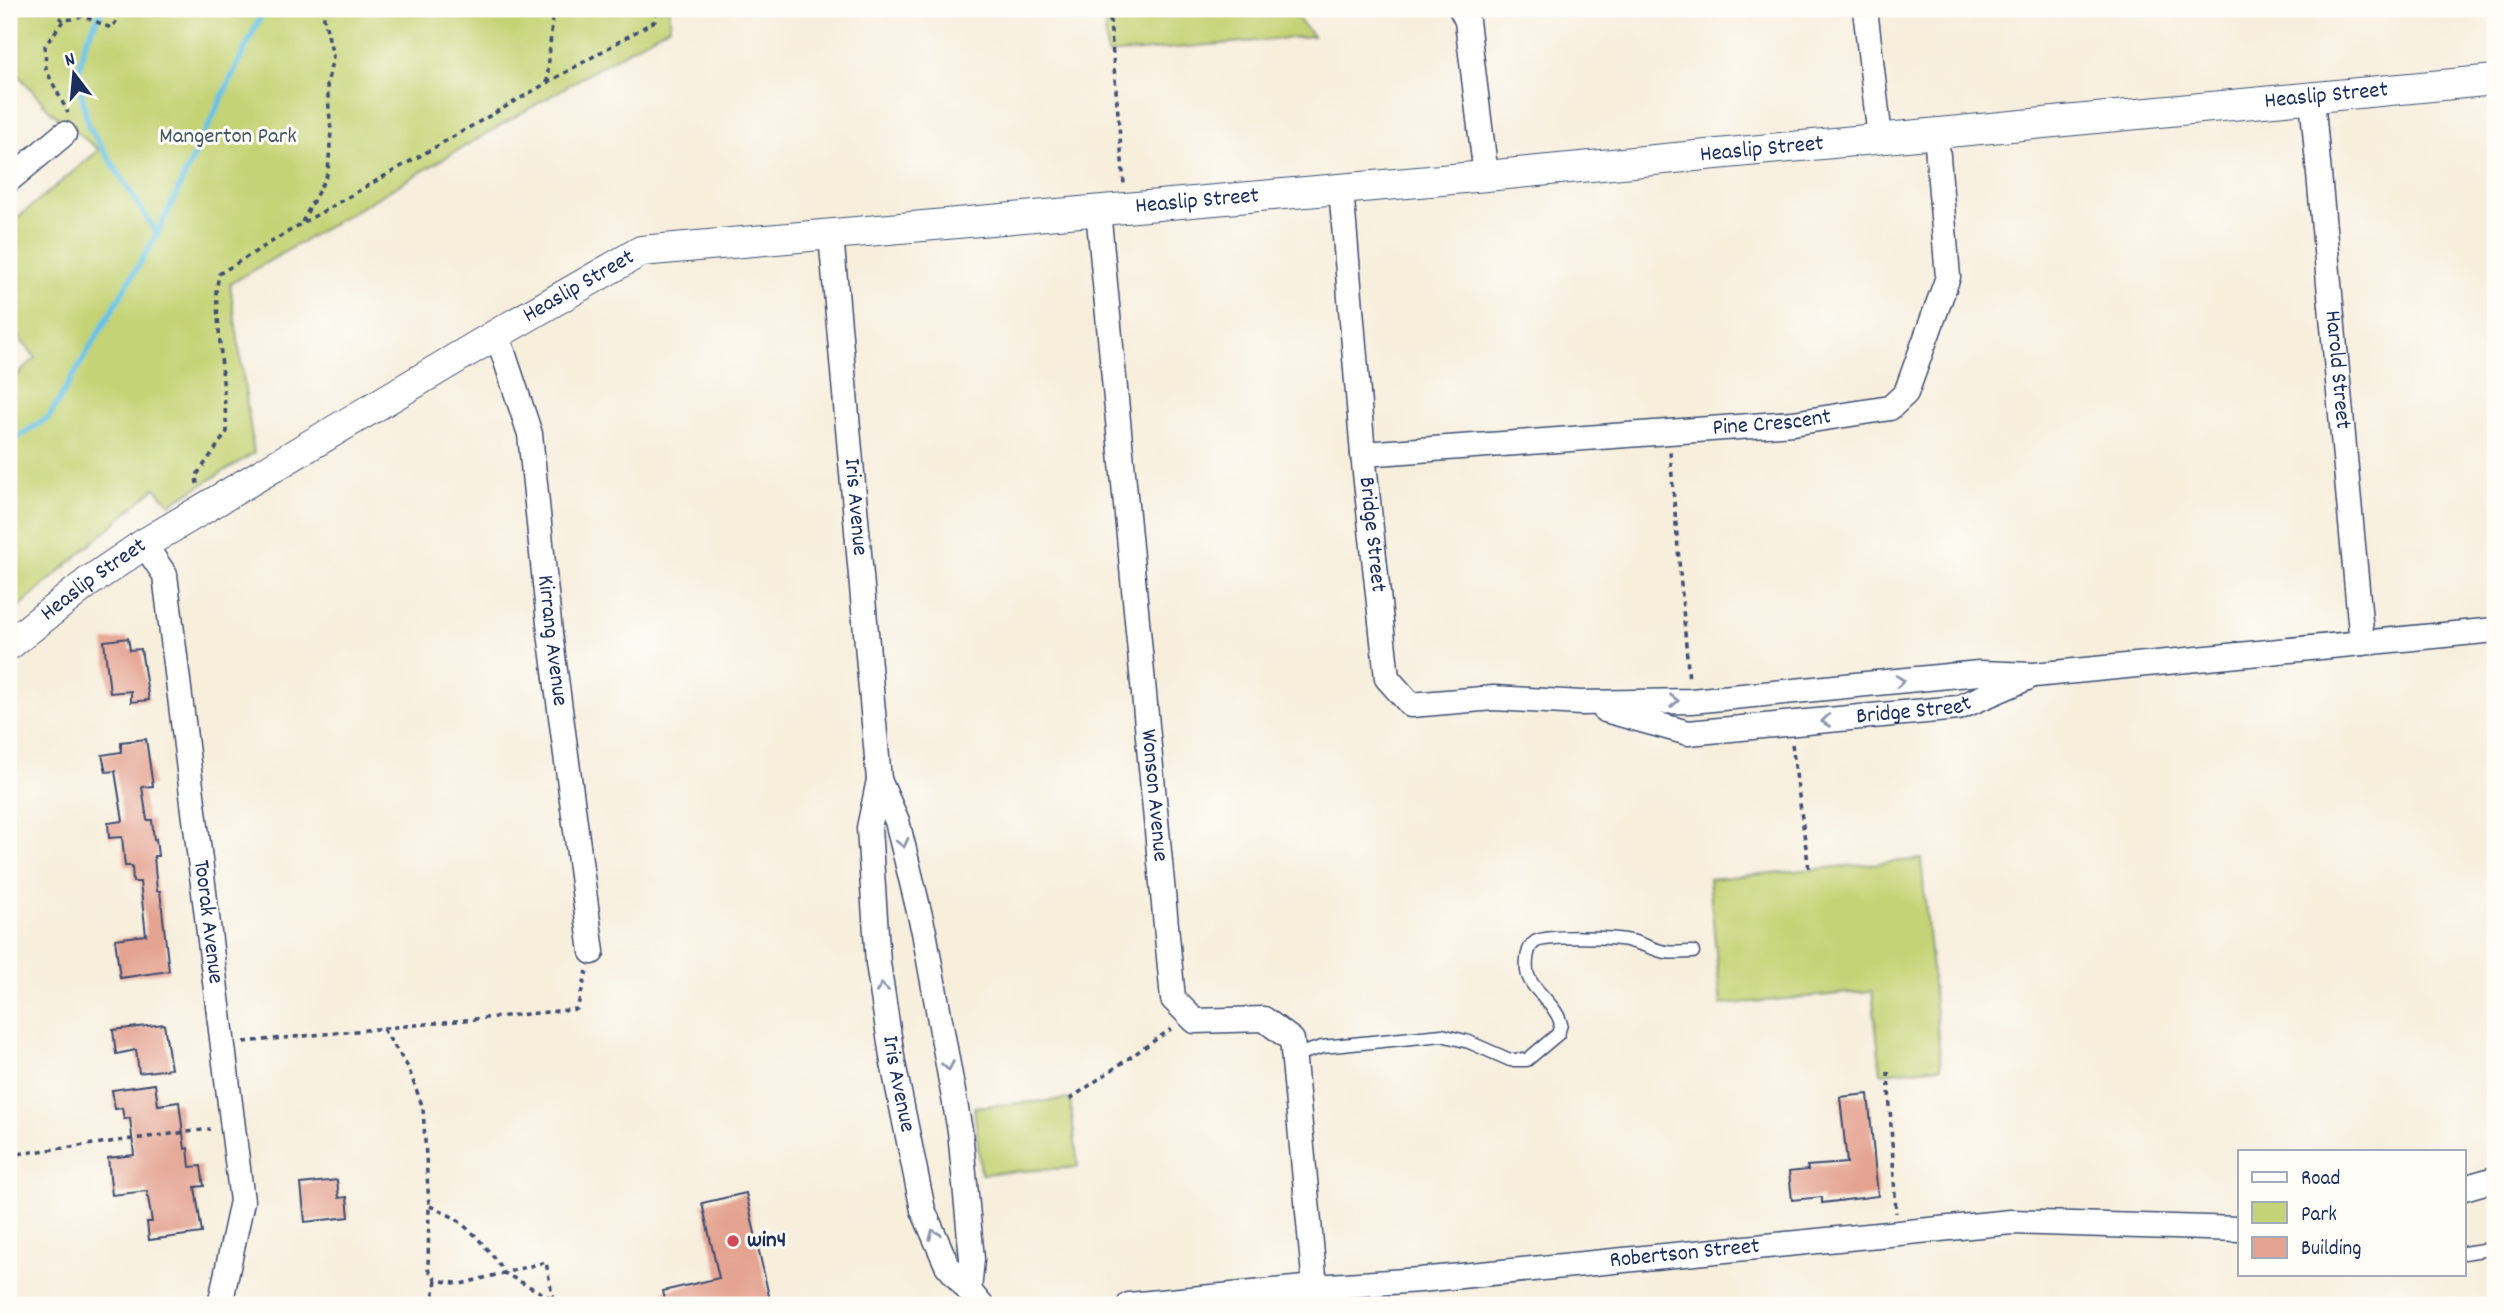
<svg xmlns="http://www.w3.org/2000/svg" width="2504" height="1314" viewBox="0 0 2504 1314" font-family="Dekko,sans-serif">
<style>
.green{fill:#c4d375;stroke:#70816a;stroke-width:2}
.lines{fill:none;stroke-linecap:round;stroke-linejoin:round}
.stream{stroke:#67c3e5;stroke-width:6}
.building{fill:#e4a290}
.service-casing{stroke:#3c4c71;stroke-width:15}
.minor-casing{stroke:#3c4c71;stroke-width:27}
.tertiary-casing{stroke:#3c4c71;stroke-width:32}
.path{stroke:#3c4c71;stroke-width:3.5;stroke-dasharray:5 5;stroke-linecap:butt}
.service{stroke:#fff;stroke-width:12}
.minor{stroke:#fff;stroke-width:24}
.tertiary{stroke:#fff;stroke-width:30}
.oneway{stroke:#8d97ae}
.poi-dot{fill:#d1495b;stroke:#fdfcf7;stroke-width:2.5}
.labels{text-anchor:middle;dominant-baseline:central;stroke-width:6;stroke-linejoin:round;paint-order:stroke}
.street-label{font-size:23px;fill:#1b2f5e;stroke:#fdfcf7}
.park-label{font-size:23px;fill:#455864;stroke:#fdfcf7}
.poi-label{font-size:23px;font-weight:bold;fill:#1b2f5e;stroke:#fdfcf7;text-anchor:start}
</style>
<rect width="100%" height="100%" fill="#fdfcf7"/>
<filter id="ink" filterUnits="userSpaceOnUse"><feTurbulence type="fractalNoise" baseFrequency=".0143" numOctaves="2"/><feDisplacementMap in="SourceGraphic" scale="14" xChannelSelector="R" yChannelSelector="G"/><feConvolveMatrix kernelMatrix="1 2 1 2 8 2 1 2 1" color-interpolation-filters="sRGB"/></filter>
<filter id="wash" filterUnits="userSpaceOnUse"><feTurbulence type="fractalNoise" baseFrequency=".00686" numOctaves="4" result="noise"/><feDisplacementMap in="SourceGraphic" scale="28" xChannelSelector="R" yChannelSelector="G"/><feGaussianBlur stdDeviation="1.57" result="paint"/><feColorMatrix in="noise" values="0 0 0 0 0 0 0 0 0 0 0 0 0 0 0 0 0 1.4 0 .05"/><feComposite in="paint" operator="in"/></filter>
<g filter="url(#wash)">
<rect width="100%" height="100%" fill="#f7eedc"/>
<path class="green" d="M9,9H670V26L230,284L254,453L170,504L155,488L13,612L9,607V382L36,358L9,326V225L99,150L50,111L9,64Z
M1104,9H1289L1313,36L1107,54Z
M1921,859L1941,1067L1881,1073L1872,991L1721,1005L1709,879Z
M1070,1099L1078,1167L981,1174L974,1107Z"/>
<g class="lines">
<path class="stream" d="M102,9L84,45L78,76L88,125L157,234
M9,443L49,417L157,234L264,9"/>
</g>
<g id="blocks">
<path class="building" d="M128,638L130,650L141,649L149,700L131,702V691L110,693L104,641Z
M146,739L153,786L142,787L147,820H152L154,840L156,839L158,856H154L157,891H160L169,971L120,978L115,939L146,935L140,882H133L132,866H125L122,837L109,838L108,823L123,821L115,771L106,772L102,755L121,752V742Z
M164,1024L171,1069L139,1073L136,1050L116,1054L113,1030Z
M155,1084L158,1105L179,1102L185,1149L188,1148L190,1167L201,1166L204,1186L195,1187L202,1233L149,1240L147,1222H152L147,1191L112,1195L108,1158L134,1155L130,1118L124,1119L122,1108L115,1109L112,1090Z
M1868,1094L1878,1196L1822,1203V1197L1792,1200L1789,1172L1808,1170L1807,1166L1847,1163L1840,1097Z
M337,1180L339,1198L347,1197L349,1217L305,1222L301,1184Z
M746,1193L771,1305H666L663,1291L719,1278L702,1203Z"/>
</g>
</g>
<g filter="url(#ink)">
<use href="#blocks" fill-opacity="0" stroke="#3c4c71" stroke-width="2"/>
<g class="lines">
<g class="service-casing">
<path id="service" d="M1293,1056L1322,1047L1442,1035L1469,1042L1510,1060H1527L1558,1034L1561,1024C1556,1003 1529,989 1527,971C1526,962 1527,947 1535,942C1544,935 1617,937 1630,941C1641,943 1650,948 1661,951C1671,954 1682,952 1693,952
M2464,1253L2495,1248"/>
</g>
<g class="minor-casing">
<g id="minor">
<path d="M1461,9L1467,21L1486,176"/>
<path d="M1865,9L1880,138"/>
<path id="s1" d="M2312,98L2362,643"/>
<path d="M9,180L64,134"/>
<path id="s2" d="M1341,188L1363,454L1387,678L1411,705L1494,698L1581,703L1691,701L1979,673L2034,675L2495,630"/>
<path id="s3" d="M1098,210L1173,999L1195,1021L1264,1019L1292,1040L1315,1287"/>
<path id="s4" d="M831,235L879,780L869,828L878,963L893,1063L923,1210L947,1265L981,1305"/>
<path id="s5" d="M497,334L530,434L550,633L592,952"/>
<path id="s6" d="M1363,454L1793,423L1890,408L1906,393L1948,277L1936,133"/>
<path id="s7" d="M144,544L165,575L242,1201L220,1305"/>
<path id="s8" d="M1605,710L1688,733L1958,708L2027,678"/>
<path d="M879,780L897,821L924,932L960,1131L972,1259L969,1291"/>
<path d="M2464,1188L2495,1179"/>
<path id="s9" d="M1129,1305L1315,1287L1420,1280L2011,1222L2240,1229"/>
</g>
</g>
<g class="tertiary-casing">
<g id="tertiary">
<path id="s10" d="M9,645L87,583L144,544L497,334L641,251L1486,176L2495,80"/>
</g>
</g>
<path class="path" d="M54,9L63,21L83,16L111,28L126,9
M1109,9L1124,184
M63,21L45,46L46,70L68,113
M547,83L553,9
M302,222L328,173L331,131L327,85L333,56L322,9
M1670,452L1689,681
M197,484L196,476L227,432L216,292L219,274L301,224L655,21L656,9
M1792,744L1809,870
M383,1029L408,1067L423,1108L429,1206L428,1269L436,1280L461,1284L546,1262L554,1305
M244,1042L577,1009L587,971
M1888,1072L1896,1213
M1070,1099L1171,1029
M9,1155L210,1129
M430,1206L455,1218L476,1236L496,1260L504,1273L551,1298
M432,1305L436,1280
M538,1305L551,1298"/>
<use href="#service" class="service"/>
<use href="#minor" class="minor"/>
<use href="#tertiary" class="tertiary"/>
</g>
<defs><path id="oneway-chevron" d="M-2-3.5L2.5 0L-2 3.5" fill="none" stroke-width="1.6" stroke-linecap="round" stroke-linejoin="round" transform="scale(1.75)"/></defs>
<g class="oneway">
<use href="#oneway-chevron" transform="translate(1900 681) rotate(-5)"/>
<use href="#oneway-chevron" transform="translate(1674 701) rotate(-1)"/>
<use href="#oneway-chevron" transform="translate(1826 721) rotate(174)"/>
<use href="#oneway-chevron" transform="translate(903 843) rotate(77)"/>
<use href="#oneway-chevron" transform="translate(882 988) rotate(-98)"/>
<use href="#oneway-chevron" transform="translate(948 1066) rotate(80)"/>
<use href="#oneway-chevron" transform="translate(934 1234) rotate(-114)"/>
</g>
</g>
<circle class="poi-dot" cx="733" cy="1241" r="7"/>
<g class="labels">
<g class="street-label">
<text stroke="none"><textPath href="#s10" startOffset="2438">Heaslip Street</textPath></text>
<text stroke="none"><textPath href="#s10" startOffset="1871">Heaslip Street</textPath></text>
<text stroke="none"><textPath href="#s10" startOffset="1304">Heaslip Street</textPath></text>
<text stroke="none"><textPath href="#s10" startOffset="674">Heaslip Street</textPath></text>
<text stroke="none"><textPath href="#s1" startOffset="273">Harold Street</textPath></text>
<text stroke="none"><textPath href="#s6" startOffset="410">Pine Crescent</textPath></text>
<text stroke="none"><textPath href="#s4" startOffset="273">Iris Avenue</textPath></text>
<text stroke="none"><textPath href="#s2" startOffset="348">Bridge Street</textPath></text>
<text stroke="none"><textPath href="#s10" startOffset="107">Heaslip Street</textPath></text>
<text stroke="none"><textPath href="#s5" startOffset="313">Kirrang Avenue</textPath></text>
<text stroke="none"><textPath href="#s8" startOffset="313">Bridge Street</textPath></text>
<text stroke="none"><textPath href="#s3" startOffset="588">Wonson Avenue</textPath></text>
<text stroke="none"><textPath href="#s7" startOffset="387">Toorak Avenue</textPath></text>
<text stroke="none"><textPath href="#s4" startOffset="854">Iris Avenue</textPath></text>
<text stroke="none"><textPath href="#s9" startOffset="558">Robertson Street</textPath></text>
</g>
<g class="park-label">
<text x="228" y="137">Mangerton Park</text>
</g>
<g class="poi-label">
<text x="747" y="1241">win4</text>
</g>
</g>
<rect width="2504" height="1314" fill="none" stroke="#fdfcf7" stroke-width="35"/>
<rect x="2238" y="1150" width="228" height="126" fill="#fdfcf7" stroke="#a3aaba" stroke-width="2"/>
<rect x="2252" y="1172" width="35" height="10" fill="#ffffff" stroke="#a3aaba" stroke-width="2"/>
<text x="2301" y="1184" font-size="21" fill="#1b2f5e">Road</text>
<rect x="2252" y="1202" width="35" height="21" fill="#c4d375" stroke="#a3aaba" stroke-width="2"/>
<text x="2301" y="1220" font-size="21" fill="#1b2f5e">Park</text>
<rect x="2252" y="1237" width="35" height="21" fill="#e4a290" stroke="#a3aaba" stroke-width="2"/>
<text x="2301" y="1254" font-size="21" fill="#1b2f5e">Building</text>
<g transform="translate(74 74) rotate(344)" stroke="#fdfcf7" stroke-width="5" paint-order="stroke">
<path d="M0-5L12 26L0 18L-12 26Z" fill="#1b2f5e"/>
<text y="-10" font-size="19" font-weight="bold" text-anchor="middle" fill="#1b2f5e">N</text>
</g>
</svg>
